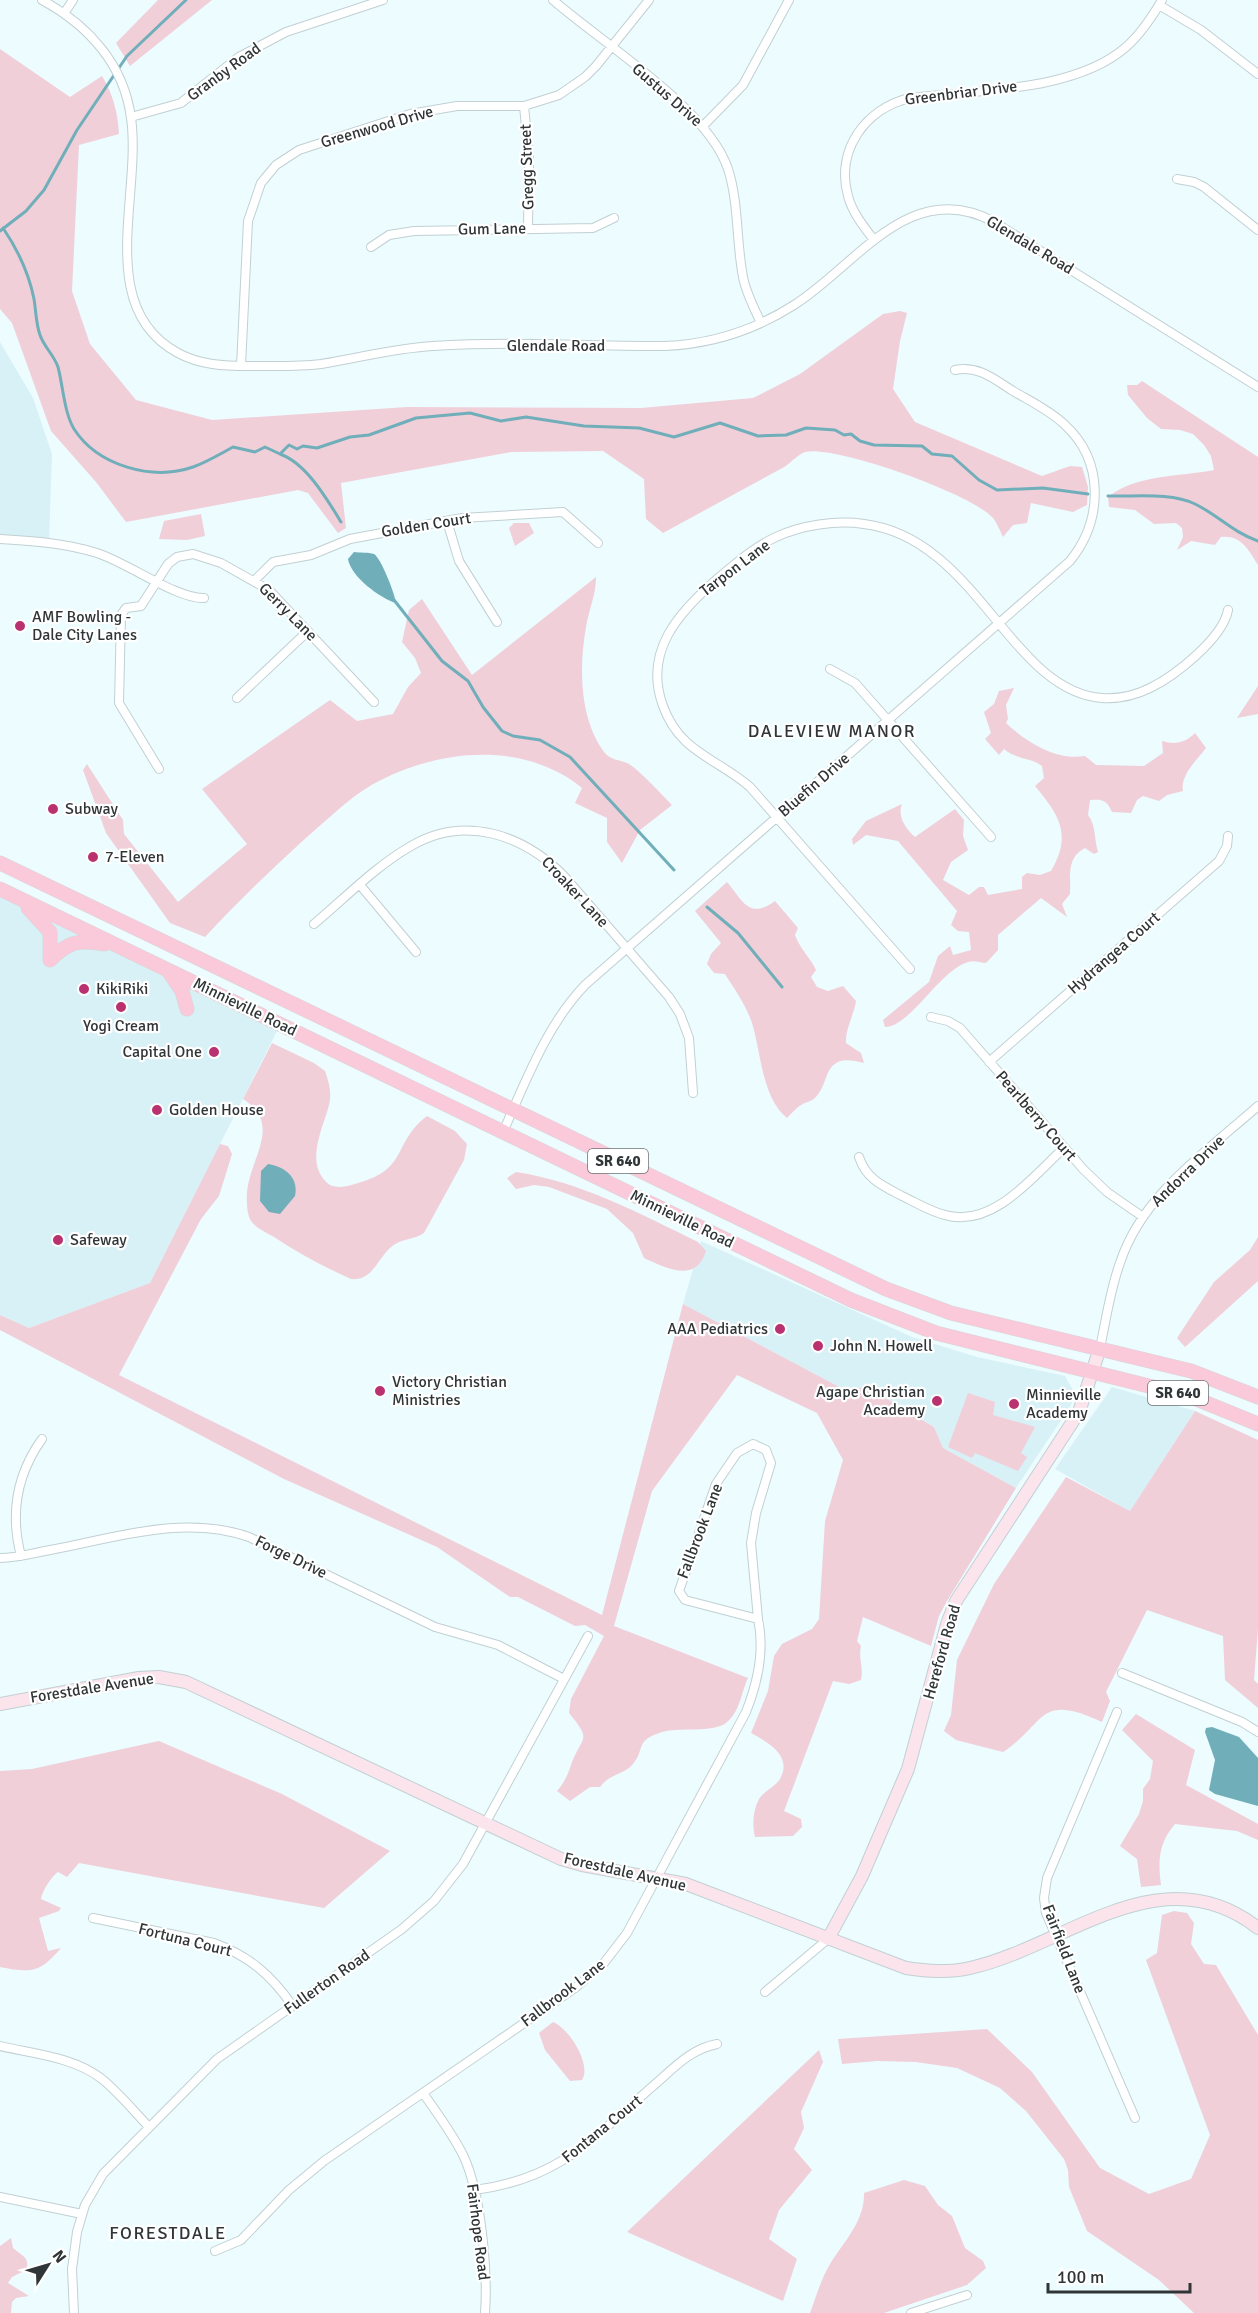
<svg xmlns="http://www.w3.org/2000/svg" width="1258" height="2313" viewBox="0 0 1258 2313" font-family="Signika,sans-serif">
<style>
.built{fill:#d8f1f6}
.green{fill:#f0cfd9}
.water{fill:#70aeba}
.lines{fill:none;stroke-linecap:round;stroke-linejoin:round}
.stream{stroke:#70aeba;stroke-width:3}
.street-casing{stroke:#c1d0d3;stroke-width:10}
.secondary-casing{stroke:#c1d0d3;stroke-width:14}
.primary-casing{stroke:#d6d7d7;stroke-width:15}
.street{stroke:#fff;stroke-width:8}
.secondary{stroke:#fce4ec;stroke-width:12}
.primary{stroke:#fac9da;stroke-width:14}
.poi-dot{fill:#b9316f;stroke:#fff;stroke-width:2}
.labels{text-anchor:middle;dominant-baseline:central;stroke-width:4.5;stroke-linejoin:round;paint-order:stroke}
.shield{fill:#fff;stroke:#6e7273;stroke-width:1.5}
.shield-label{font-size:15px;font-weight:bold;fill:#303637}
.street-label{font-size:16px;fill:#303637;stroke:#fff}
.poi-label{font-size:16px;fill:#303637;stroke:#fff;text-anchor:start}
.neighbourhood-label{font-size:18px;letter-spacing:1.5px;fill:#303637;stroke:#fff}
</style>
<rect width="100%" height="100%" fill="#ecfcff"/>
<path class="built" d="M0,342L33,398L52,454L49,542L0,539Z
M0,889L280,1025L150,1283L29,1328L0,1315Z
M701,1241L912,1337L977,1357L1065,1376L1075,1394L1071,1405L1016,1488L943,1448L934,1427L867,1387L845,1390L683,1304Z
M1112,1387L1195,1411L1130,1511L1055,1469Z"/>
<path class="green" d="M158,0H212L130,66L116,43Z
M0,49L70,97L102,76C113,94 118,113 119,134L79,145L72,291L90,344L136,400L212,420L407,407L641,408L753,398L800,374L883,314L900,311L907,313L900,341L893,389L915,422L1042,476L1070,466L1082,467L1088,487L1087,505L1073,512L1031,503L1027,523L1013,525L1003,537C1000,531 997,522 992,517C971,494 836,445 805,452C799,454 791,462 786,466L663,533L646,519L644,479L603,451L511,452L341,483L346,528L338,533L308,493L298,490L126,522L96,482L51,431L12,323L0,309Z
M1142,381L1258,457V565C1248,549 1241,535 1221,537L1215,545L1191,541L1177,550L1183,537L1182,528L1176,523L1154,524L1135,510L1109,507L1108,497C1137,474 1179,477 1214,470L1211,456L1204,445L1193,434L1180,430L1161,429L1147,418L1128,395L1127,385H1137Z
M201,514L205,536L187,540L159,539L164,521Z
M514,523H529L534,533L515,546L509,528Z
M596,577C596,595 589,609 586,627C579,666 579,718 604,752C612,762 623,759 632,766C646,777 659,792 672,805L640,830L622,863L607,842V818L575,803L582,788C526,742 444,748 381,780C356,792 337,811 316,829C277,864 241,898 205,937L170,923L106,833L83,770L87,764L123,820L124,834L178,902L247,844L202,789L330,700L357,721L393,714L408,687L421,673L415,658L402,642L409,610L422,599L472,675Z
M1258,686V714L1237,718Z
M1014,688L1006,705L1008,719L1006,723C1026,742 1056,761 1085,756L1096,765L1144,766L1163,753L1162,741C1175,745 1185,743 1195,733L1206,748C1197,760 1180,775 1183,791L1167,795L1159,801L1143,796L1137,800L1131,813L1112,812C1107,800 1102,799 1090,800L1088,815C1096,825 1094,839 1098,852L1094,854L1085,848C1066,858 1071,876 1070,894L1062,904L1067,917L1041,898L998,935V950L986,963C980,963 975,960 968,962C940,970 910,1027 885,1027L883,1020L929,982L938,956L950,946L953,955L971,950L969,932L958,931L951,925L957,911L898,841L866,835L853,845L852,839L866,821L902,804C897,817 906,829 915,837L955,809L964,820L963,836L968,850L951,862L943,880L969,895L979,887H984L988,895L1022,889V877L1027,873L1040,875L1051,871C1072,835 1060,816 1035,786L1044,778L1042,766C1030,757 1017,760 1004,749L999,755L985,739L991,733L984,712L994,704L999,691Z
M727,882C743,901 749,920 775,901L798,928L795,935C800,949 810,957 816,970L811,977L817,987L828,991L843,986L856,1001C854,1015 845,1029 846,1043L861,1053L864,1063C820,1051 832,1083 814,1099C810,1102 805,1102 801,1105C796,1108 791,1114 787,1118C762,1098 761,1052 752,1023C746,1005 735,990 725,974L714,973L707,964L711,954L721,943L695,911Z
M272,1043L314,1063L325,1071C329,1082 332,1094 329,1105C323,1129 303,1165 330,1185C340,1189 348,1186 358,1183C409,1169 392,1143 427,1116L455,1131L467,1144L464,1160L424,1233C414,1240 400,1238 390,1248C377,1260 372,1281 351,1279C324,1267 298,1253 274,1237C266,1232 257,1229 251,1221C248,1216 247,1209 247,1203C243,1163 287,1127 243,1099Z
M220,1144L228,1146L232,1154L219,1196L201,1219L119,1375L602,1615L683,1304L845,1390L867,1387L934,1427L943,1448L1016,1488L947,1601L939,1616L931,1646L863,1617L857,1641L861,1646C858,1658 864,1668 861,1680L849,1684L833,1681L784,1811L801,1819L802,1827L793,1836L755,1837C752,1825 753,1810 759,1799C764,1791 775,1787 780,1779C793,1756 768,1742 751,1733L768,1691L774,1656L782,1644L812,1629L819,1619L825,1521L843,1460L817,1413L737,1375L652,1491L614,1626L748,1678C741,1693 740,1712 726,1723C713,1733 678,1727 662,1732C634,1741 646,1748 633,1764C624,1775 610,1773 600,1787H590L570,1801L557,1791C565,1782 568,1774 572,1762C583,1735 592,1741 569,1713L571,1699L604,1636L585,1625L575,1626L518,1597H510L437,1547L284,1479L0,1330V1315L29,1328L150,1283Z
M516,1172C581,1182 639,1213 698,1242L706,1251C696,1284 666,1268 644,1258L633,1233L607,1209L549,1187L534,1185L516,1189L507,1178Z
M1258,1237V1281L1185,1347L1177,1338L1214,1282L1250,1250Z
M968,1393L995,1402L993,1415L1035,1427L1021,1453L1027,1457L1018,1471L975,1453L972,1458L948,1447Z
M1195,1411L1258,1440V1628L1254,1680L1258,1684V1708L1225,1680L1223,1636L1147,1610L1106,1692L1110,1701L1102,1722C1037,1692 1047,1723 1003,1752L956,1740L944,1731L951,1715L957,1660L994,1584L1066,1477L1130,1511Z
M1136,1714L1195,1750L1186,1785L1258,1824V1840L1237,1831L1175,1824C1158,1844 1158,1861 1161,1885L1141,1887L1137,1859L1120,1846L1139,1814L1143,1801V1789L1150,1779L1153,1761L1122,1730Z
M159,1741L282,1794L390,1851L324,1908L79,1863L67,1877L58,1872C52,1876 42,1891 41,1899L61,1908L59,1911L39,1918L48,1951L61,1948C40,1973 31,1973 0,1967V1771L32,1769Z
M1174,1911L1187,1913L1194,1923L1191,1944L1204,1964L1216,1965L1258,2035V2313H1194L1159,2280L1087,2231L1069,2187L1068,2170L1064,2159L1026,2111L1000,2088L957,2068L916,2062L877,2061L842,2064L838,2039L987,2029L1032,2072L1100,2168L1149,2194L1191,2179L1210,2135L1146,1960L1157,1953L1162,1915Z
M553,2022C569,2028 592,2065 582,2080L570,2081L545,2050L539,2033Z
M819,2050L823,2062L801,2112L804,2128L794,2149L812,2170L779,2210L769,2239L797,2259L783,2301L627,2232Z
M904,2180L925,2186L938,2205L952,2216L965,2248L983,2261L986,2268L967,2285L884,2313H810C816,2297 821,2279 830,2264C843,2243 865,2221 864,2193Z
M11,2238L13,2248C21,2255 31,2258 26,2270L12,2277L8,2283L29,2296L16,2298L12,2302L11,2313H0V2246Z"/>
<path class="water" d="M354,552C360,553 368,552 374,554C381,558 395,594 396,603C380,598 351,577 348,559Z
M268,1164C285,1167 299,1177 295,1196L280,1214L269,1212L260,1201L261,1171Z
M1212,1727L1239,1737L1258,1758V1806L1215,1794L1209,1790L1215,1760L1205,1732L1206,1728Z"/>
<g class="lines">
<path class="stream" d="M3,228C18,250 29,274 34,299C36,311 36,324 40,335C44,347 54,355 58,367C63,386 64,412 74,429C98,466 152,481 193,467C207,462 220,454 233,447L255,452L265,447L280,454L289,445L297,449L303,446L317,448L350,437L369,435L416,418L470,413L501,421L526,417L584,426L639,428L674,437L720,423L758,436L786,435L806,428L835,430L844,435L851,434L860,441L874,445L922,446L932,454L952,456L979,480L997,490L1043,488L1088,494
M0,231L26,211L44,190L77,130L127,56L186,0
M280,454C306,463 327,499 341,522
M1108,496C1134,497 1171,492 1195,504C1218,515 1232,532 1258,541
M394,600L442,661L468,681L483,707L502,731L513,736L540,740L570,757L674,870
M707,907L738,933L782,987"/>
<g class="street-casing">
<path id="street" d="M42,0C88,25 124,64 131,118C142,194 94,308 178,353C200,365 224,366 249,366C273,366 297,367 321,364C359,358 395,348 433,346C510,341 588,346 665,346C712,344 755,330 794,305C856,266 910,176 994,222L1258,387
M553,0C602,43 708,108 728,169C739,203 736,241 743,277C746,293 754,308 761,323
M1159,5L1201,30L1258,74
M65,12L73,0
M524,106L529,158L528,228
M131,117L181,103L239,57L286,32L383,0
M703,126L743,85L789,0
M1177,179L1194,182L1204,187L1258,230
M874,240C864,227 852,212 848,196C835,150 866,108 910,98C975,90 1075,92 1126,47C1141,34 1152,17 1162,0
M371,247L389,235L414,231L593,228L614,218
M241,366L248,221L261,183L276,165L299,150L410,114L457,106H524L559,95L585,77L596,66L649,0
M447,521L459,561L497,622
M0,539C33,541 65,543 97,553C128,563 177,599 204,598
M255,580L273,562L311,555L350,539L462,518L563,512L598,543
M830,669L855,683L991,837
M237,698L308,631
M159,769L119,703L121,615L126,608L141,606L168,564L177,557L193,554L221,563L269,590L374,702
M360,885L416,952
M314,924C345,898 376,866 411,846C465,814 524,835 565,877L669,997L680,1014L689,1038L693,1093
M910,969L750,787C717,758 680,753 663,706C643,652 678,613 717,579C735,564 754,547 776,537C802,525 836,520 864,524C977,538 1010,691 1102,698C1118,699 1136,695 1150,688C1175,676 1223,638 1228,610
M931,1017L948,1021L960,1028L1084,1170L1107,1192L1143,1217
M989,1062L1219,861L1227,846L1228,836
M503,1132C526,1081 546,1026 585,985L1070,561C1103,520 1105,461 1064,424C1049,410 1030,401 1013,391C994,379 978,365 955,370
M859,1157C866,1179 883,1186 902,1196C917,1203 932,1213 949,1216C995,1226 1034,1175 1064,1148
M1100,1348C1106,1320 1110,1290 1120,1263C1142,1195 1206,1152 1258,1106
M753,1444L766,1450L771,1463L756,1513L751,1543L758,1619L685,1600L679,1591L716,1484L737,1453Z
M21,1556C10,1514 17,1474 42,1439
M0,1558C17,1558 34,1553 50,1550C115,1538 184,1514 249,1537L435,1627L498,1645L564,1679
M1122,1673L1242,1722L1258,1732
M1117,1712L1047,1878L1044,1898L1046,1913L1135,2118
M93,1918L214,1943C249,1956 271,1975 292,2005
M765,1992L828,1939
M0,2046C34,2054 74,2057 102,2079C119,2093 133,2110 148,2126
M423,2093C437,2113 452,2133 463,2155C481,2192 488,2271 485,2313
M475,2190C559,2179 592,2139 653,2086C673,2069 690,2049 717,2044
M0,2197L82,2214
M215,2251L241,2240L289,2190L324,2161L575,1988L604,1963L627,1933L746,1712C758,1682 765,1651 758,1619
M74,2313L72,2269L77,2232L85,2205L103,2174L217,2059L402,1929L434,1901L463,1864L588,1636
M911,2313L967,2295"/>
</g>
<g class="secondary-casing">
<path id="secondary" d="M0,1704L139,1678L159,1677L186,1682L561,1859L582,1865L686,1884L906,1968C927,1971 948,1973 970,1968C1065,1947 1160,1852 1258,1928
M828,1939L862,1876L908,1769L947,1624L956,1601L1079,1412L1100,1348"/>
</g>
<g class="primary-casing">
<path id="primary" d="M0,863L886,1289L951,1313L1191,1371L1258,1397
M0,889L851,1300L936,1333L1189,1396L1258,1424
M28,908L50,932V960
M50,960C68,942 78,939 104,944
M169,972L182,991L187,1009"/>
</g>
<use href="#street" class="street"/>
<use href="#secondary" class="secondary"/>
<use href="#primary" class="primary"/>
</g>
<g class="poi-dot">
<circle cx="20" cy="626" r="6"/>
<circle cx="53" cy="809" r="6"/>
<circle cx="93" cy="857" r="6"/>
<circle cx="84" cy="989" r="6"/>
<circle cx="121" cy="1007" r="6"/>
<circle cx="214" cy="1052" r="6"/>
<circle cx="157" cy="1110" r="6"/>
<circle cx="58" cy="1240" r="6"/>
<circle cx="780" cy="1329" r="6"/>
<circle cx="818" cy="1346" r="6"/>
<circle cx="380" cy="1391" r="6"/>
<circle cx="937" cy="1401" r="6"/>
<circle cx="1014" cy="1404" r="6"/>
</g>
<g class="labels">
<g class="shield">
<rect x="588" y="1149" width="60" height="24" rx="4.5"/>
<rect x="1148" y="1381" width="60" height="24" rx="4.5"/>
</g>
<g class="shield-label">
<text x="618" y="1161">SR 640</text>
<text x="1178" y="1393">SR 640</text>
</g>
<g class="street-label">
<text transform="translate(224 72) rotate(-36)">Granby Road</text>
<text transform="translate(961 93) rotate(-7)">Greenbriar Drive</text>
<text transform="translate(667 95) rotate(41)">Gustus Drive</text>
<text transform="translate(377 127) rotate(-16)">Greenwood Drive</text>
<text transform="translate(527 167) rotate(-92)">Gregg Street</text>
<text transform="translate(492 229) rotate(-1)">Gum Lane</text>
<text transform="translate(1030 245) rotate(31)">Glendale Road</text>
<text x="556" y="346">Glendale Road</text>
<text transform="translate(426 525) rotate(-9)">Golden Court</text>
<text transform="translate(735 568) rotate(-37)">Tarpon Lane</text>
<text transform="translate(288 612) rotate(45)">Gerry Lane</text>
<text transform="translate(814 785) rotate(-41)">Bluefin Drive</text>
<text transform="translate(575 892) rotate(47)">Croaker Lane</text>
<text transform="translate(1114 953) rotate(-41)">Hydrangea Court</text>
<text transform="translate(245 1007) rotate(26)">Minnieville Road</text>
<text transform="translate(1036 1116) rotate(49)">Pearlberry Court</text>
<text transform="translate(1188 1171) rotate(-44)">Andorra Drive</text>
<text transform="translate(682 1219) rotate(26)">Minnieville Road</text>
<text transform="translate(700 1531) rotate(-69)">Fallbrook Lane</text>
<text transform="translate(291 1557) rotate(26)">Forge Drive</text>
<text transform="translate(942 1652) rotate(-74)">Hereford Road</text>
<text transform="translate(92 1688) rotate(-9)">Forestdale Avenue</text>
<text transform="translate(625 1872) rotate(13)">Forestdale Avenue</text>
<text transform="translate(185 1940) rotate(14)">Fortuna Court</text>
<text transform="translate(1064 1949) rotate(69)">Fairfield Lane</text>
<text transform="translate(327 1982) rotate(-35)">Fullerton Road</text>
<text transform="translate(563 1993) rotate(-37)">Fallbrook Lane</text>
<text transform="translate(602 2129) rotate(-39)">Fontana Court</text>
<text transform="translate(478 2232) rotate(83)">Fairhope Road</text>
</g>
<g class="poi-label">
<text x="32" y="617">AMF Bowling -<tspan x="32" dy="18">Dale City Lanes</tspan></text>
<text x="65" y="809">Subway</text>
<text x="105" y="857">7-Eleven</text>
<text x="96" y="989">KikiRiki</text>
<text x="121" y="1026" text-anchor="middle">Yogi Cream</text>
<text x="202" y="1052" text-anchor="end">Capital One</text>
<text x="169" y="1110">Golden House</text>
<text x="70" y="1240">Safeway</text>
<text x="768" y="1329" text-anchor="end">AAA Pediatrics</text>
<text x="830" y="1346">John N. Howell</text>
<text x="392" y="1382">Victory Christian<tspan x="392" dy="18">Ministries</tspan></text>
<text x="925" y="1392" text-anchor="end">Agape Christian<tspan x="925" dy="18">Academy</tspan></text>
<text x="1026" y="1395">Minnieville<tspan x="1026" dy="18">Academy</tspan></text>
</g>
<g class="neighbourhood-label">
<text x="832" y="731">DALEVIEW MANOR</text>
<text x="168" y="2233">FORESTDALE</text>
</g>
</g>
<g transform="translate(48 2265) rotate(53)" stroke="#ffffff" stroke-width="4.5" paint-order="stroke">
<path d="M0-4.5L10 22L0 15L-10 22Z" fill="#303637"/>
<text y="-9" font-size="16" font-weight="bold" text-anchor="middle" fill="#303637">N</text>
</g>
<path d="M1048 2283v9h142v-9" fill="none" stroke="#303637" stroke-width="3"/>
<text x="1057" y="2283" font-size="18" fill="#303637" stroke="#ffffff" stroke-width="4.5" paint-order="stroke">100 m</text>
</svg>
